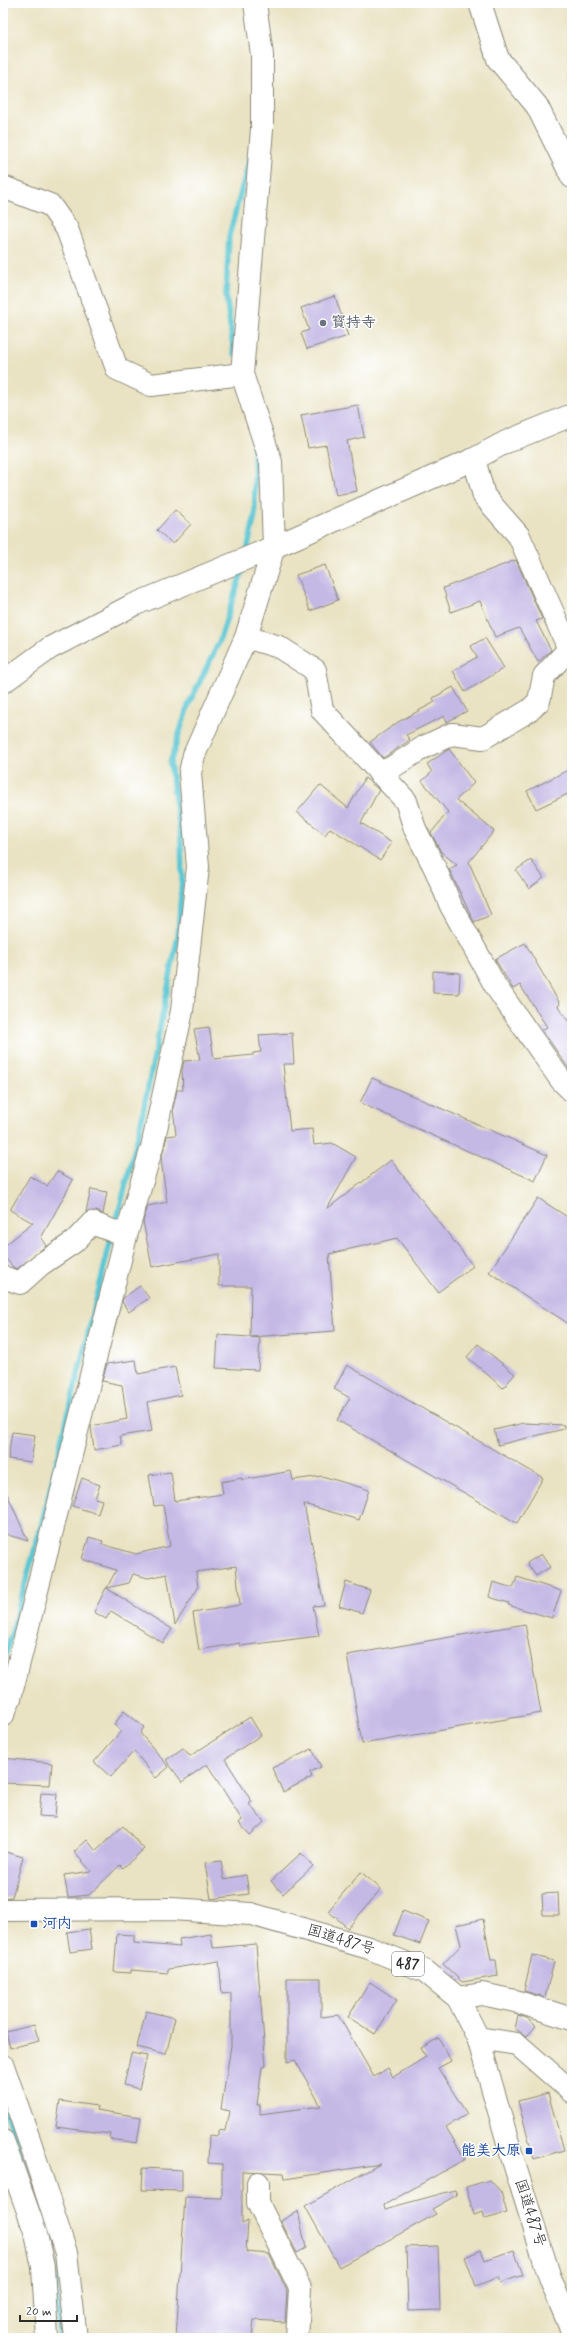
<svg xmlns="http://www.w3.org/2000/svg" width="575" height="2341" viewBox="0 0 575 2341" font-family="Mynerve,'Klee One',sans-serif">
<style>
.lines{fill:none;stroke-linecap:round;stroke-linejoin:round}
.stream{stroke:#5cc7d4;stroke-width:5.5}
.building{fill:#c4b8e5}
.minor-casing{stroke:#8a8777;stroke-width:24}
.highway-casing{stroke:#8a8777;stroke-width:24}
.minor{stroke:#fff;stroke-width:22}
.highway{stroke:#fff;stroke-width:22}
.worship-dot{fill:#6b7280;stroke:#fff;stroke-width:1.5}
.transit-dot{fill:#1a4fb4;stroke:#fff;stroke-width:1.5}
.labels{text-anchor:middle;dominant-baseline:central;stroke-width:3;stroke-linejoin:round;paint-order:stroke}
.shield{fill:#fff;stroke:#6b6b6b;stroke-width:1}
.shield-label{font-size:14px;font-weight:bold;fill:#2b2b2b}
.worship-label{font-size:15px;font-weight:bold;fill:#5b616d;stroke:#fff;text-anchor:start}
.transit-label{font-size:15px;font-weight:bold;fill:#164399;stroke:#fff;text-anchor:start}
.street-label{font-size:15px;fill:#2b2b2b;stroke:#fff}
</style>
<rect width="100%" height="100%" fill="#fff"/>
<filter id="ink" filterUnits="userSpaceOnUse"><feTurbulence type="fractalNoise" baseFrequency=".025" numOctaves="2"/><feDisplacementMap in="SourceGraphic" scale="8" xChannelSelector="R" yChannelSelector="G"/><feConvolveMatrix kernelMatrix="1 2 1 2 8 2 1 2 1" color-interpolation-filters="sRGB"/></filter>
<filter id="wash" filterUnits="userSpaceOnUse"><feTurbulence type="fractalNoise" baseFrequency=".012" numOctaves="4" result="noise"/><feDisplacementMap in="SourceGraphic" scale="16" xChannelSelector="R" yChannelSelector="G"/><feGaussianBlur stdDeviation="0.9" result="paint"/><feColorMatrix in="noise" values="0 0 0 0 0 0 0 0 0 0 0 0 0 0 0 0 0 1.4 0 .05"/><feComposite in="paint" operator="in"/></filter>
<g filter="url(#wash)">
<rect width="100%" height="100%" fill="#e9e3c3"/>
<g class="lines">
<path class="stream" d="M234,354L226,295L229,236L250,158
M247,551L255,515L254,439
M115,1227L140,1128L178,936L182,878L181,837L170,763L188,706L219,642L244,565
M3,1664L41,1526L112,1235
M3,2104L53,2249L60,2338"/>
</g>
<g id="blocks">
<path class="building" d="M335,296L348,336L307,349L301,333L309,330L301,308Z
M358,405L364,437L347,441L357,491L336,495L326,445L308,448L301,415Z
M175,510L191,524L173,544L157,530Z
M516,560L542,619L536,621L551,650L538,662L519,628L495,637L480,601L451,612L443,588Z
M325,565L338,600L310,611L296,575Z
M485,638L504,668L465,692L453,671L477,657L471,646Z
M453,687L467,711L447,722L444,716L406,735L410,740L383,758L370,742L398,722L435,702L433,698Z
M449,749L474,783L456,800L494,831L469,862L491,915L474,922L449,869L457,865L441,852L431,833L448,812L422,781L432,772L427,764Z
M572,768V792L536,809L527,791Z
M365,778L379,790L361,823L392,843L380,860L330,828L325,835L297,812L320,785L348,808Z
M531,860L544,878L529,889L516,870Z
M525,943L560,1004L558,1006L572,1027V1073L542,1030L547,1027L520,985L513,989L495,959Z
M433,971L460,973L459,994L433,993Z
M209,1027L214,1059L253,1055V1053L261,1052L259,1035L292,1033L294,1064H283L290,1131L312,1129L314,1145L332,1143L356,1157L327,1209L391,1160L473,1266L438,1292L397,1238L329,1254L335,1331L251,1337L260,1338L258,1370L216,1368L218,1335L250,1337L251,1286H219V1254L152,1267L143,1221L148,1206L167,1202L161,1160L167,1136L176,1135L173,1108L177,1090H183L182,1071L184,1061L200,1060L194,1029Z
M372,1078L547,1155L535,1181L360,1103Z
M57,1171L73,1180L41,1238L46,1246L17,1269L13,1267L3,1255V1247L33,1223L10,1210L30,1176L47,1186Z
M91,1189L107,1192L103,1214L96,1211L86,1212Z
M538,1198L572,1220V1326L489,1272Z
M140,1286L149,1298L129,1312L122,1302L123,1298Z
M478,1344L515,1374L503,1388L467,1357Z
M136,1360L138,1374L175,1367L181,1395L147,1402L152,1431L120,1436L122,1445L94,1450L91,1426L127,1419L122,1385L102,1381L107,1364Z
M347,1365L543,1478L517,1523L337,1420L350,1398L334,1389Z
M524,1423L564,1425V1429L498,1445L494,1430Z
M12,1432L35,1435L31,1462L8,1459Z
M291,1471L293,1480L322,1476L369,1490L359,1520L304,1504L324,1605L313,1606L319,1636L240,1646V1643L199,1650L193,1613L240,1605L236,1566L196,1572L198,1588L175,1625L167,1574L148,1578L133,1574L129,1583L107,1588L116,1570L82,1559L89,1537L103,1541L102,1544L136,1554L170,1546L163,1505L154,1506L149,1475L171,1472L175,1501L223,1494L221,1482L242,1478V1480Z
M82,1478L100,1485L95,1498L102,1500L98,1514L72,1506Z
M3,1485L28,1541L5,1534L3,1529Z
M541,1554L550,1567L536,1576L527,1563Z
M517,1577L561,1591L552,1618L508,1605L509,1603L489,1597L493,1582L513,1588Z
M346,1582L370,1590L362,1613L339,1606Z
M106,1588L172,1629L163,1643L111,1611L106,1619L94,1612Z
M525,1624L541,1713L362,1744L347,1655Z
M124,1711L144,1727L140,1733L169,1767L156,1778L134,1751L111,1777L94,1762L121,1731L114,1725Z
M250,1717L261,1735L225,1759L252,1802L249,1804L264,1822L250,1835L239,1823L242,1820L207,1764L182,1782L166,1760L183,1748L190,1756Z
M312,1749L321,1767L310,1772L312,1777L283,1792L272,1768Z
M3,1758L52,1763L50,1785L3,1783Z
M41,1793L57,1794L55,1817L39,1816Z
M123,1826L144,1849L123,1868L120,1865L89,1895L68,1897L64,1875L91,1871L74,1852L87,1840L96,1851Z
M3,1851L23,1857L12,1897L3,1898Z
M301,1853L313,1866L283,1894L271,1881Z
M221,1861L224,1879L246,1875L249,1894L211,1899L205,1863Z
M361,1872L381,1889L348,1928L328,1911Z
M558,1893L559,1915H543L542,1894Z
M403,1911L429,1921L420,1944L394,1935Z
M483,1919L491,1960H496L498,1976L462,1982L443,1964L461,1945L456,1925Z
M89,1929L92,1949L70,1952L67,1932Z
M117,1934L134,1935V1943L180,1947L179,1939L211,1934L213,1948L256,1944L266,2066L262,2067L257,2105H260V2114L321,2106L295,2060L287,2062V1978H321V2017L338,2015L374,2077L388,2068L393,2077L426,2057L421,2048L439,2038L451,2061L438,2068L467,2114L446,2127L465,2159L384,2205L385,2209L455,2190L457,2195L432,2209L436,2214L339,2267L305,2206L380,2164L285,2179L284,2173L242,2171V2224L248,2221L246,2252L269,2254L287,2291L285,2322L254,2320L252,2338H176L185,2197L222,2198V2164L208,2163L209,2135L219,2136V2130L225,2131L229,2111L221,2109L231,2046V1993L222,1994L219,1961L168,1969V1973L131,1970V1973L114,1972Z
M532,1955L554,1961L545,1997L524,1991Z
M370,1982L397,2000L375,2034L348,2017Z
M146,2011L175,2018L166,2054L137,2047Z
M518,2015L527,2018L536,2026L527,2036L515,2029Z
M34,2025L39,2041L10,2048L6,2032Z
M131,2053L147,2056L139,2089L124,2085Z
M548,2093L564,2150L534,2159L518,2101Z
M60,2101L97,2106L96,2110L141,2117L137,2143L110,2139L111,2134L56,2127Z
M143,2168L182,2170V2191L142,2190Z
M490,2180L501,2192L507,2213L485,2219L483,2212L474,2215L466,2187Z
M298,2211L306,2248L297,2253L281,2221Z
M438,2246L440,2310L408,2311L406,2247Z
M481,2250L485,2260L514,2250L523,2275L500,2283L498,2277L476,2286L465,2257Z"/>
</g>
</g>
<g filter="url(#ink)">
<use href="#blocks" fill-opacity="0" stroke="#8a8777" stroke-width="1"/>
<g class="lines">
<g class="minor-casing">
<path id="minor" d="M480,3L498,59L537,106L572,177
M3,187L50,205L67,229L117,369L151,385L242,374
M246,637L279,647L315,670L322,710L406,801L415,829L435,868L451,906L496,987L561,1080L572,1091
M3,682L50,648L131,606L274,547L474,459L506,442L572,415
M379,773L391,768L424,747L452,734L483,738L530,710L539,701L544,676L569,649L519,536L484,496L474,459
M3,1277L20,1283L40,1265L74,1242L92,1223L126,1236
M3,1715L10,1698L126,1236L152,1147L182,1011L198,867L190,773L194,755L246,637L274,547L271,462L242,374L262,129V55L255,3
M458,1998L482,1994L515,2001L572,2019
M478,2038L517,2044L572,2092
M3,2066L30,2142L66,2253L76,2338
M3,2141L36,2234L43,2267L47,2338
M258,2183V2203L300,2288L297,2338"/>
</g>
<g class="highway-casing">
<path id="highway" d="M3,1910L171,1909L251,1914L369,1948L425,1971L458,1998L478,2038L513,2160L551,2281L572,2331"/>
</g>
<use href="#minor" class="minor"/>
<use href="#highway" class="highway"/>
</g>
</g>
<circle class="worship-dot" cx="323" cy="323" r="4"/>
<g class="transit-dot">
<rect x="30" y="1920" width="8" height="8" rx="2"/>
<rect x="525" y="2147" width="8" height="8" rx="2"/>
</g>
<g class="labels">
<rect class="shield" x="392" y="1952" width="32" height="24" rx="3"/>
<g class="shield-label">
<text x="408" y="1964">487</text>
</g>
<g class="worship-label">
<text x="331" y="323">寳持寺</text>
</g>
<g class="transit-label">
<text x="42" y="1924">河内</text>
<text x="521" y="2151" text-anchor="end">能美大原</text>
</g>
<g class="street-label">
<text transform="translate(341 1940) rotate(17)">国道487号</text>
<text transform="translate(530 2213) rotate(72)">国道487号</text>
</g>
</g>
<rect width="575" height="2341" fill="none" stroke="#fff" stroke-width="16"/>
<path d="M20 2315v6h57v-6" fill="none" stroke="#2b2b2b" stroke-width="2"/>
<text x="26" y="2315" font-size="12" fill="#2b2b2b" stroke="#ffffff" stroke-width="3" paint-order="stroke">20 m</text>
</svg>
